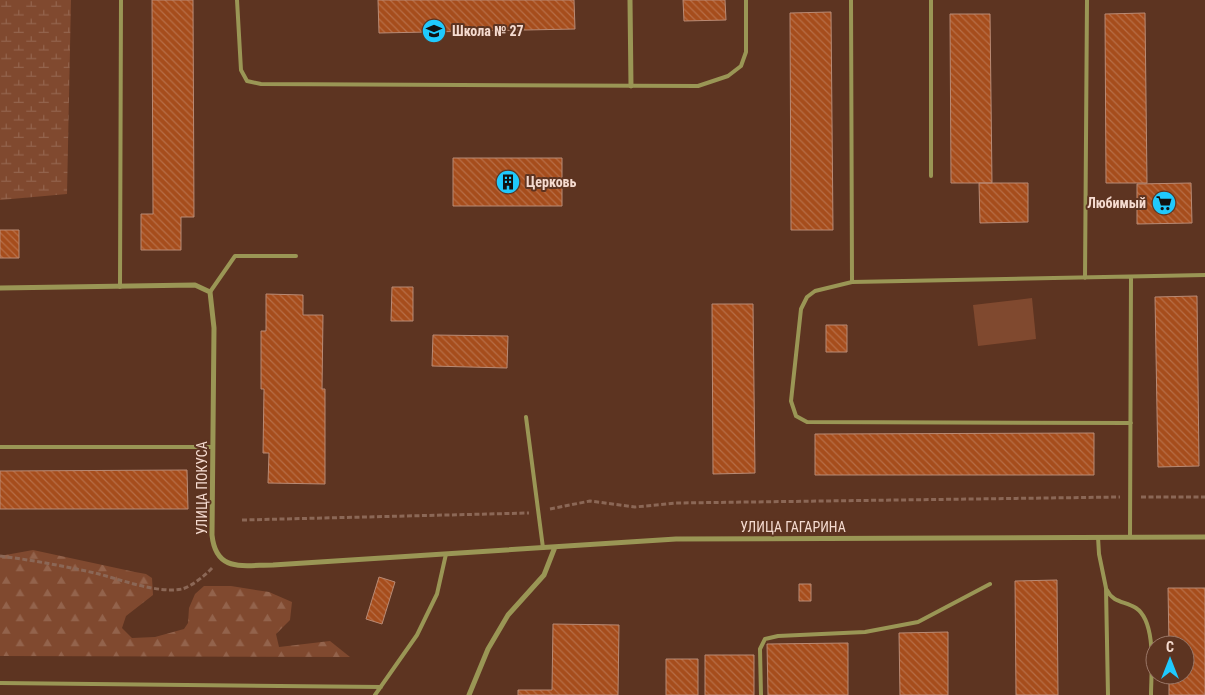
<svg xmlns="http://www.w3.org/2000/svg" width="1205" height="695" viewBox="0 0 1205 695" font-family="'Roboto Condensed',sans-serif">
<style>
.forest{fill:url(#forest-firs)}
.wetland{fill:url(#wetland-marsh)}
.park{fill:#80492f}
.building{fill:url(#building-back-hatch);stroke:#b98a74}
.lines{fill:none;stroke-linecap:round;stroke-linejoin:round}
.path{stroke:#8b6756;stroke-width:3;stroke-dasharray:5 2.5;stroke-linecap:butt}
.service{stroke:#9a9655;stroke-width:4}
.minor{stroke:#9a9655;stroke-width:5}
.labels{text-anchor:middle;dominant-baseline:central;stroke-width:4;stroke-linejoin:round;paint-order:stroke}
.poi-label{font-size:14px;font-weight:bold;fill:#f5dbd0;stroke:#5d3421;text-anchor:start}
.street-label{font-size:14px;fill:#f5dbd0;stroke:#5d3421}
</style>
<defs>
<pattern id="forest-firs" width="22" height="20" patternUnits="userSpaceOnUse" patternTransform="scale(1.25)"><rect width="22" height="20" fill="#80492f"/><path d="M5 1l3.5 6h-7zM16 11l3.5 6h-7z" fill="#93634c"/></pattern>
<pattern id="wetland-marsh" width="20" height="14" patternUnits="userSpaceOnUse" patternTransform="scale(1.25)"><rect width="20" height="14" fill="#80492f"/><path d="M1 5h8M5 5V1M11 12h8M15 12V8" fill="none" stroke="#93634c"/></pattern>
<pattern id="building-back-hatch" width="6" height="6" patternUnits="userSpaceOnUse" patternTransform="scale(1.25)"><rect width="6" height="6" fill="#a64d1c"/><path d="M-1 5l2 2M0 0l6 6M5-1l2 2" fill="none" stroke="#b76e47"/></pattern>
</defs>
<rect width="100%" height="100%" fill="#5d3421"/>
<path class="forest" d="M33,550L135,572L146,574L152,578L153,595L126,616L122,628L132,638L155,637L184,629L188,623L189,608L195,594L204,586H231L269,592L292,602L290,620L276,634L279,647L330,641L350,657L0,656V556Z"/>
<path class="wetland" d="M0,0H71L67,194L0,200Z"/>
<path class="park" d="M1032,298L1036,339L978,346L973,305Z"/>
<path class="building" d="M152,0H193L194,217H181V250H141V214H153Z
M378,0H574L575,29L379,33Z
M683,0H725L726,20L684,21Z
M831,12L833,230H791L790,13Z
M1145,13L1147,183H1106L1105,14Z
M950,14H990L992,183H951Z
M453,158H562V206H453Z
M979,183H1028V222L980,223Z
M1191,183L1192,223L1137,224V184Z
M0,230H19V258H0Z
M392,287H413V321H391Z
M266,294L303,295V315H323L322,389H325V484L268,483L269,453H263L264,389H261V331H266Z
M1197,296L1199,466L1158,467L1155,297Z
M712,304H753L755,473L713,474Z
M826,325H847V352H826Z
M433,335L508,336L507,368L432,366Z
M1094,433V475H815V434Z
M187,470L188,509H0V471Z
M379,577L395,582L382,624L366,619Z
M1057,580L1058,695H1016L1015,581Z
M799,584H811V601H799Z
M1168,588H1205V695H1169V675H1185V645H1169Z
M553,624L619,625L618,695H518V690H552Z
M948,632V695H900L899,633Z
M848,643V695H768L767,644Z
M705,655H754V695H705Z
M666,659H698V695H666Z"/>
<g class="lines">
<path class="path" d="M1141,497H1205
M550,509L590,501L635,507L676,503L1120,497
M242,520L529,513
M0,556C32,560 63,566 95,573C119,579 158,594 182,589C191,587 207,574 213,567"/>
<path class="service" d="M237,0L241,70L247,81L261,84L698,86L728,76L741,66L746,52V0
M851,0L852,282
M931,0V176
M1085,278L1087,0
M120,287L121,0
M210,292L235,256H296
M526,417L543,548
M1131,423L807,422L796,416L791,401L801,309L807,297L815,291L852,282L1205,275
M0,447H213
M1098,537L1099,554L1106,588L1108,695
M1130,537L1131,277
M1107,590C1113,603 1125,601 1136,608C1157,622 1151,673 1151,695
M0,683L381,687
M375,695L417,635L437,594L446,554
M761,695L760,649L765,639L778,636L865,632L918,622L990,584"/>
<path class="minor" d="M630,0L631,86
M0,288L195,285L210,292L214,328L212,535C216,573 243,565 273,565L676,539L1205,537
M469,695L488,649L508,615L544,575L555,547"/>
</g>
<defs>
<g id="school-disc" transform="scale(1.25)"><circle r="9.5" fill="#1fc9fd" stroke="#5d3421"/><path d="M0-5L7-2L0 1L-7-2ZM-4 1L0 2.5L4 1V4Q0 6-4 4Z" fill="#111"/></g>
<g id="building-disc" transform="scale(1.25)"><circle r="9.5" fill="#1fc9fd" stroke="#5d3421"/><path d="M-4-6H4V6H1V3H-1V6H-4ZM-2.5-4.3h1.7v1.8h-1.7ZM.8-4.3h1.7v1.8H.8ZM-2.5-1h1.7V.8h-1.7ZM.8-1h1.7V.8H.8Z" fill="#111"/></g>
<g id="supermarket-disc" transform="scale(1.25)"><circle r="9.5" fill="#1fc9fd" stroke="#5d3421"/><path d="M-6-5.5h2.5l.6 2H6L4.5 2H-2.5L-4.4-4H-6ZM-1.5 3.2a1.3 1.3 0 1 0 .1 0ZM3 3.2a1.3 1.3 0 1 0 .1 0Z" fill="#111"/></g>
</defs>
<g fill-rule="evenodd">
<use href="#school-disc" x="434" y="31"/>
<use href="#building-disc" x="508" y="182"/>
<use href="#supermarket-disc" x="1164" y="203"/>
</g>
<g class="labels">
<g class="poi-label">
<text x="452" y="31">Школа № 27</text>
<text x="526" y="182">Церковь</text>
<text x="1146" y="203" text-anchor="end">Любимый</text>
</g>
<g class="street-label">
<text transform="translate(202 488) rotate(-90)">УЛИЦА ПОКУСА</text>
<text x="793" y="527">УЛИЦА ГАГАРИНА</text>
</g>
</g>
<g transform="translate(1170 660)"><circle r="24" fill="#5d3421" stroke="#9a7767"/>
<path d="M0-4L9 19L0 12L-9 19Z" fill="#1fc9fd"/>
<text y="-8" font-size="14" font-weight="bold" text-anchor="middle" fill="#f5dbd0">С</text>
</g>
</svg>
